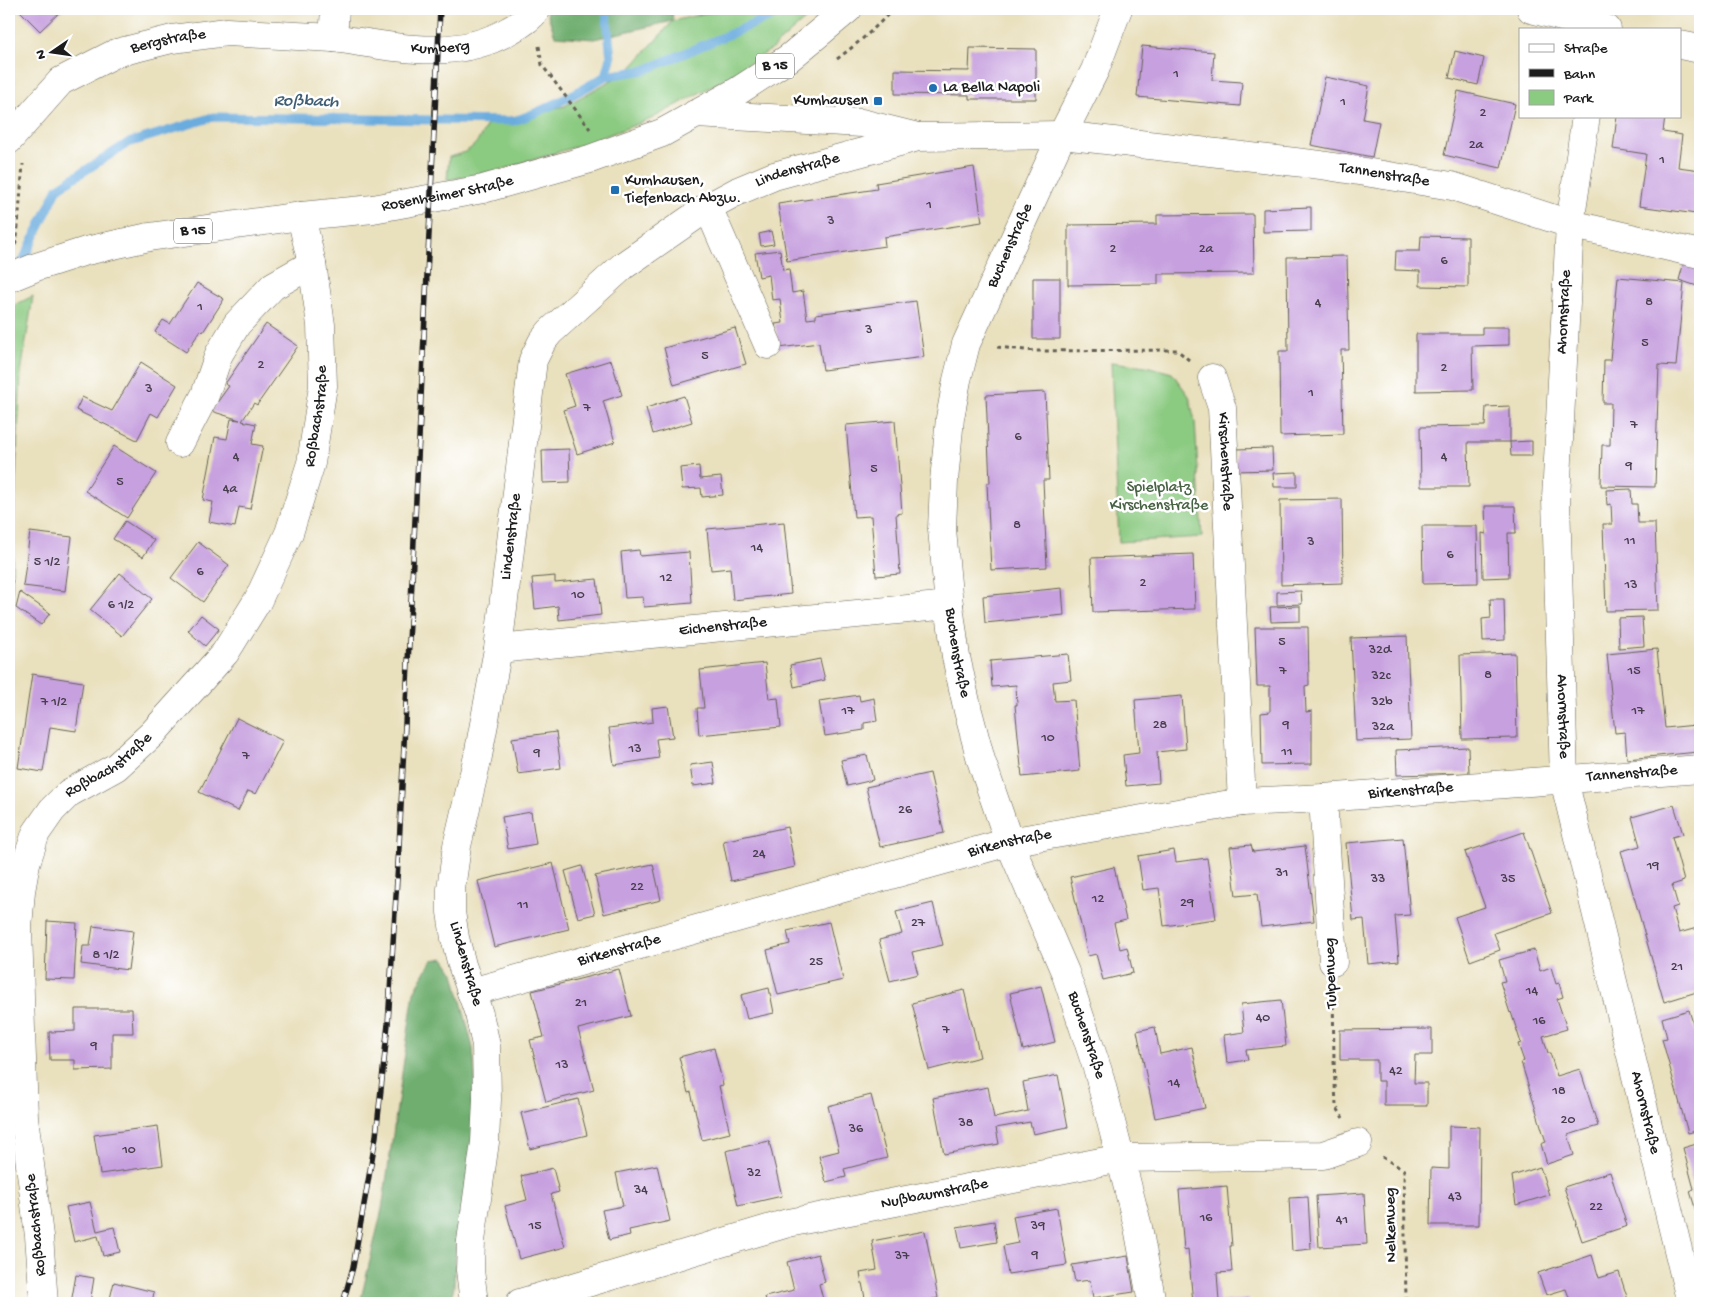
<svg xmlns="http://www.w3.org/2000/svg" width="1709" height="1312" viewBox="0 0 1709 1312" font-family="'Gochi Hand',sans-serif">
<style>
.green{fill:#8bca81;stroke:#54734e}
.forest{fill:#70ae6f;stroke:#466546}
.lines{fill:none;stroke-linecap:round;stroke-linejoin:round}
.stream{stroke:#6aacde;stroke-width:9}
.building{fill:#c7a1df}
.minor-casing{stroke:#646154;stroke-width:29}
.major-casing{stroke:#646154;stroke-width:29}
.path{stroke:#646154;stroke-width:3;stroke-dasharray:4 4;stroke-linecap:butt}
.minor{stroke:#fff;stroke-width:28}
.major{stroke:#fff;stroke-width:28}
.rail-casing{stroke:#1c1c1c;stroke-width:5.5}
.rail{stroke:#fff;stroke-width:4;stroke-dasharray:11;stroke-linecap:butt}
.poi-dot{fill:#1f6fb2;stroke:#fff;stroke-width:2}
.labels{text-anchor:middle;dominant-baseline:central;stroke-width:5;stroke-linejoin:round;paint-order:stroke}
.number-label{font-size:14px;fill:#473d4d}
.shield{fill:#fff;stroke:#606060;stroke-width:1}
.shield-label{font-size:15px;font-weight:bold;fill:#1c1c1c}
.street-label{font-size:16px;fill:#1c1c1c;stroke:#fff}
.poi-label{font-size:16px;fill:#1c1c1c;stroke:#fff;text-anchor:start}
.park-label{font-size:16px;fill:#486244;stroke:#fff}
.water-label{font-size:18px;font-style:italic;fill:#3f5d73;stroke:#fff}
</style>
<rect width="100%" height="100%" fill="#fff"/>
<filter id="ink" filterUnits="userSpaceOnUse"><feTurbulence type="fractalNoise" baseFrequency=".02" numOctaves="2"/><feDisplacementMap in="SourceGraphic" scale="10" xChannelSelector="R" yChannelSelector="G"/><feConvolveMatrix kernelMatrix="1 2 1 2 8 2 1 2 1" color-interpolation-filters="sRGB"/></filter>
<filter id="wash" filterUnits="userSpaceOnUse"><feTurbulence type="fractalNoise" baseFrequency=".0096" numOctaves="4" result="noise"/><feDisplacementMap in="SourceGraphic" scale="20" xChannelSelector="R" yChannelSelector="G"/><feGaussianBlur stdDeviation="1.12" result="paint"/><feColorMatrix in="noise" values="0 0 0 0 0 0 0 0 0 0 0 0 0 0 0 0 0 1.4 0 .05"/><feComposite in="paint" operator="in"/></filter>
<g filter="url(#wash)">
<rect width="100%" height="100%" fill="#e9e0bd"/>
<path class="green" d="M722,9H817L772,49L725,79L651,119L581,145L504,169L447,180L449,157C473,152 478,143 488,122L565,106L628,71L673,21Z
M33,296L21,373L13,531L12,611L9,668V308Z
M1111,362L1146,366L1172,373L1189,396L1195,421L1202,537L1119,542Z"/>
<path class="forest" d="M546,9H672L673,21L594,39L555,36Z
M444,958L454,973L473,1048L477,1105L470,1165L456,1241L454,1286L450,1303H360L382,1209L414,992L432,960Z"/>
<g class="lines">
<path class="stream" d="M606,76L645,70L789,9
M20,267L58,188L128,143L213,117L514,121C547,110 576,93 606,76L611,58L606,9"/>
</g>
<g id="blocks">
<path class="building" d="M18,9H63L40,31Z
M1142,46L1214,52L1212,80L1242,82L1240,106L1137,97Z
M970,48L1036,49V99H969V95L895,94V70L969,71Z
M1455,51L1484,58L1478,85L1449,78Z
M1325,77L1369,86L1363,119L1379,122L1372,157L1311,145Z
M1458,91L1515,104L1501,168L1444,155Z
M1617,116H1665L1663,132L1682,135L1678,167L1700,170V222H1696V214L1639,206L1646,154L1613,149Z
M974,167L982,222L884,237L885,246L787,261L778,204L877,189L876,183Z
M1311,207V231L1263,232V209Z
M1253,214L1254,273L1158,274V284L1068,285V225L1157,224V215Z
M771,231L774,244L761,246L759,234Z
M1421,236L1468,237V287L1420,286V271L1395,270L1396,251H1420Z
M780,250L783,270L789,269L792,293L803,291L807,319L816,318V314L916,301L924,357L823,370L819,343L779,348L775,324L783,323L780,299L772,300L769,275L759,277L755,253Z
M1347,256L1349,350H1341L1343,434L1280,436L1279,351H1288L1287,257Z
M1684,262L1700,267V287L1679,280Z
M1618,277L1684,283L1676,366L1659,365L1655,487L1601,486L1602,445H1610L1611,403H1603L1604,360H1610Z
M1033,278H1060V339H1033Z
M197,283L224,299L203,332L201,330L186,352L155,332L163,320L170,324Z
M266,324L298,346L257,405L254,403L242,421L256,424L252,444L263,446L250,509L239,507L235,527L209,522L213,502L203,500L215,437L227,439L231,419L240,420L211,411L229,386L225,384Z
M1482,327H1509V345L1472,346L1473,390L1416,391V334H1482Z
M735,328L746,364L674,385L664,348Z
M611,360L622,395L603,401L615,442L577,454L563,410L575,406L565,374Z
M141,362L177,385L158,417L151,413L137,440L76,410L82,397L112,411Z
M1045,392L1049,480H1043L1047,567L991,570L987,483H990L986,395Z
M684,396L692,422L653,434L646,408Z
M1510,406V442H1468L1469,487H1421L1420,427L1485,426L1486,407Z
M895,421L902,513L896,514L900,574L876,576L871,516L854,517L846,425Z
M1532,441V456H1511L1510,442Z
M114,446L156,473L127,518L85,491Z
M1272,448L1273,470L1236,471V449Z
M569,449L570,482L543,483L542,450Z
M699,466L700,479L721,477L723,495L702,497L701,488L682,489L680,468Z
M1297,472V487H1274L1273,473Z
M1631,489L1632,504H1637L1638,523H1655L1658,610L1606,611L1603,524H1612L1611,504L1607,505L1606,490Z
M1342,499L1343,583L1281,585L1280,500Z
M1485,506H1515L1516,533H1508L1509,577L1483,578L1482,533L1486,534Z
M125,521L154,540L143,557L113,539Z
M784,522L791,594L733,600L730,568L711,570L707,529Z
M1422,526H1477L1478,583L1423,584Z
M30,532L72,537L65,591L23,586Z
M198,542L229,565L203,602L171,578Z
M639,550L640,556L689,552L692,603L644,607L643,597L625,598L621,552Z
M1193,554L1195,609L1093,612L1091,558Z
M120,573L152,599L122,636L90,610Z
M555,576V583L597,579L601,615L559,620L558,606L535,609L532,578Z
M1062,588L1064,615L985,623L983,596Z
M1301,591L1302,604L1277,605V592Z
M20,592L50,613L41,625L16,608Z
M1490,599H1504L1505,640L1483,641L1482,619L1491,618Z
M1300,606V621L1271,622L1270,607Z
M201,615L219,629L205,646L188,631Z
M1642,617L1644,646L1619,648L1618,618Z
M1255,627H1308L1309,685L1305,686L1306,712L1312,711V764L1262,765L1261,713L1270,712V686H1257Z
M1407,636L1411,739L1356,741L1351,638Z
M1657,649L1665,728L1696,725L1698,752L1627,759L1625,732L1615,733L1607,654Z
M1515,653L1517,738L1462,739L1460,655Z
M1068,654L1071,680L1053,682L1055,701L1074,700L1080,771L1022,777L1015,705H1017L1016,685L992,687L990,661Z
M820,659L825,680L794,687L790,665Z
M765,663L769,699L778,698L781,727L699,735L697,708H704L700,670Z
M32,674L83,682L76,731L50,727L43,772L18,768Z
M859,695L860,701L874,698L877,721L864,723V730L825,736L819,701Z
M1182,696L1186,749L1157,752L1159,783L1126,786L1123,755L1139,753L1135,700Z
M668,706L673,737L656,739L659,758L614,765L609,728L653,722L652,708Z
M237,718L283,741L256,794L248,791L238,811L199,792Z
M1699,723H1700V746H1698Z
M556,732L561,768L518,774L512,738Z
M1468,747L1469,773L1397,775L1396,750Z
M867,755L873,780L847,786L841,760Z
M713,762L716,783L693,786L690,765Z
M930,773L944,833L880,847L866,787Z
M1674,805L1683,834L1672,837L1684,881L1672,885L1678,906L1672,908L1679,933L1697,928L1700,938V991L1664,1002L1621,851L1640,846L1632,817Z
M531,812L536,844L508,849L502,817Z
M787,827L795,867L731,881L723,841Z
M1524,832L1552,913L1494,933L1500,950L1470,961L1455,917L1485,907L1465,852Z
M1403,838L1410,915L1395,916L1399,961L1368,964L1364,919L1353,920L1346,843Z
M1251,845L1253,852L1305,846L1314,921L1261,927L1257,894L1236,896L1230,847Z
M1174,850L1176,862L1207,858L1216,919L1164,926L1159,888L1143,890L1138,856Z
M553,863L569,929L494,947L478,881Z
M653,864L661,900L604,914L595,876Z
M582,866L595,914L578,918L565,871Z
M1114,867L1126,920L1114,923L1120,949L1127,947L1133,973L1103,980L1096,954L1088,956L1070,877Z
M933,903L943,945L912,952L918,974L890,981L879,940L902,934L896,912Z
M47,921L77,923L74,980L45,979Z
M829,922L843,980L778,995L767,950L790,944L787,931Z
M93,926L133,931L128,970L81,964L83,946H90Z
M1534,950L1540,971L1551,967L1556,984L1559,983L1563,997L1557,999L1567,1029L1543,1036L1548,1053H1550L1557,1076L1580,1069L1598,1126L1568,1135L1574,1155L1547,1164L1541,1144L1546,1142L1521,1062L1524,1061L1518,1044L1521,1043L1511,1012L1510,1013L1500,982L1505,981L1499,960Z
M619,969L631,1016L578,1029L594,1090L546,1102L530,1040L544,1037L532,991Z
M1041,986L1055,1042L1023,1050L1010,993Z
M769,988L774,1013L747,1019L741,995Z
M964,990L980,1057L929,1070L912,1003Z
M1281,1000L1286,1046L1246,1050L1248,1060L1227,1063L1224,1035L1244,1032L1241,1004Z
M75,1009H132L133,1033H112V1069L75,1070V1060H50L49,1032L75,1031Z
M1689,1010L1695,1030L1700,1029V1130L1688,1133L1662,1039L1667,1038L1662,1018Z
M1155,1027L1160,1054L1192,1047L1205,1108L1155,1118L1137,1031Z
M1432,1029V1055H1415L1414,1083H1427V1106H1384V1081H1377V1060H1340V1030Z
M714,1048L723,1085L719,1086L730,1133L702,1140L691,1092L688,1093L679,1057Z
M1058,1075L1068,1127L1033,1134L1030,1122L996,1128L999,1144L944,1154L933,1098L988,1087L994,1118L1028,1111L1023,1082Z
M871,1095L887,1158L844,1169L846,1177L826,1182L819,1156L839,1151L828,1106Z
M578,1099L587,1135L530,1149L521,1113Z
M158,1126L163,1165L100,1174L94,1135Z
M1449,1126L1480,1127L1479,1225H1430L1431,1168L1449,1169Z
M769,1141L782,1196L738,1206L726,1151Z
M1700,1143V1225L1690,1191L1694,1189L1683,1148Z
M657,1165L670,1221L629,1230L630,1235L609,1240L602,1210L623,1206L616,1173Z
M1540,1167L1549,1195L1516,1205L1512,1176Z
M553,1168L559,1192L551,1194L565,1247L519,1259L505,1206L527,1200L521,1176Z
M1610,1172L1627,1226L1582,1241L1564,1187Z
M1227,1186L1232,1246H1230L1232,1272L1217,1273L1219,1302L1249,1299V1303H1193L1188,1249L1184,1250L1179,1190Z
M1364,1193L1367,1244L1319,1247L1316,1196Z
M1308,1197L1311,1249L1292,1251L1289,1198Z
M90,1202L97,1231L114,1227L120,1252L103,1256L98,1236L74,1242L66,1207Z
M1057,1208L1067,1265L1008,1274L1003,1246L1018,1243L1013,1216Z
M994,1221L997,1242L961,1248L957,1227Z
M925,1231L938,1298L912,1303H866L860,1273L877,1270L872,1241Z
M818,1254L825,1282L819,1284L824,1303H767L765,1297L794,1290L787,1262Z
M1592,1255L1599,1278L1619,1272L1629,1303H1571L1566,1289L1546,1295L1538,1273Z
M1128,1256L1134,1292L1093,1298L1090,1280L1075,1282L1072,1265Z
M76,1275L94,1278L90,1303H71Z
M114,1282L154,1292L152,1303H109Z"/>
</g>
</g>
<g filter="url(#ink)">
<use href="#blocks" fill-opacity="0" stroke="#646154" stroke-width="1"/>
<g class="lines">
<g class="minor-casing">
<g id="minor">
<path id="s1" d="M1118,9L1095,70L1062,135L966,344L957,380L950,418L944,481L942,529L949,605L956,657L968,711L981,760L1009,842L1065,972L1098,1071L1138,1227L1152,1303"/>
<path d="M1531,9L1607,29"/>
<path id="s2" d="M333,38C392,46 456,63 510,30C520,25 531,18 537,9"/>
<path d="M1680,45L1700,49"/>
<path d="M695,114L862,123L914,136"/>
<path id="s3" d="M1586,116L1570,224L1556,499L1564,780L1691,1303"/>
<path id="s4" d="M9,140L61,81L116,53L172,39L227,32L333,38L335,9"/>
<path d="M708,207L768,345"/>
<path id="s5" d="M1212,378L1222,408L1242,802"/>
<path d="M180,443L205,395L219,354L237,324L273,286L312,264"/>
<path id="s6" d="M498,649L949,605"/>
<path d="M1323,798L1333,962"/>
<path id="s7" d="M471,992L1009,842L1242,802L1323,798L1700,769"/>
<path id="s8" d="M44,1303L39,1236L24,1117L21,1030L18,927L21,891L26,863L36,833L52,810L69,793L116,767L152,734L225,653L258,600L289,533L311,463L323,386L321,325L312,264L301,216"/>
<path id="s9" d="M474,1303L470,1270L471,1241L485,1142L487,1099L486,1045L479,1014L462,965L455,938L451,912V889L457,846L478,756L498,649L533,360L542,342L550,332L623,266L708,207L738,191L774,176L918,137L1062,135L1321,165L1452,186L1570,224L1700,254"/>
<path id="s10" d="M520,1303L788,1223L1121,1158L1323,1155L1358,1143"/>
</g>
</g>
<g class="major-casing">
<g id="major">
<path id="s11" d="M9,278L36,267L86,251L149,237L301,216L373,209L483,189L590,159L662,133L738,91L789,58L848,9"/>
</g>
</g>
<path class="path" d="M539,46L542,65L590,129
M837,59C857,44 876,28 893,9
M15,245L17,238L23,164
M997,347L1035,351L1177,350L1189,360
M9,581L15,582
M1333,989L1334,1061L1336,1106L1343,1118
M1382,1157L1404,1170L1406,1303"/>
<use href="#minor" class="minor"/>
<use href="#major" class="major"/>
<g class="rail-casing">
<path id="rail" d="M343,1303L353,1267L376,1136L388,1024L399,847L440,9"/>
</g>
<use href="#rail" class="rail"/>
</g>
</g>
<g class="poi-dot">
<circle cx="933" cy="88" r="5"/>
<rect x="873" y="96" width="10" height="10" rx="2.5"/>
<rect x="610" y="185" width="10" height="10" rx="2.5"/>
</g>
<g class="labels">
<g class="number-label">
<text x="1176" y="74">1</text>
<text x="1343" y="102">1</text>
<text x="1483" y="113">2</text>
<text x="1476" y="145">2a</text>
<text x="1662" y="160">1</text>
<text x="929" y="205">1</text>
<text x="831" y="221">3</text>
<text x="1113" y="249">2</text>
<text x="1206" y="249">2a</text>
<text x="1444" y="261">6</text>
<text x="1649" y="302">8</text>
<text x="1318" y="303">4</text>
<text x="200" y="307">1</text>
<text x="869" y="330">3</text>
<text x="1645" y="343">5</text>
<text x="705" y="356">5</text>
<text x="261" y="365">2</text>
<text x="1444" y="368">2</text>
<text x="149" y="389">3</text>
<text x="1311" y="393">1</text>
<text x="587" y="408">7</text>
<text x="1634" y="425">7</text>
<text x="1018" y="437">6</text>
<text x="236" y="457">4</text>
<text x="1444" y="457">4</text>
<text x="1629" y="466">9</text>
<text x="874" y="469">5</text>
<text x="120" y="482">5</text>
<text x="230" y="489">4a</text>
<text x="1017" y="525">8</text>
<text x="1630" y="541">11</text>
<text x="1311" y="542">3</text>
<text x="757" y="548">14</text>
<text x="1450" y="555">6</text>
<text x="47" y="562">5 1/2</text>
<text x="200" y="572">6</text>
<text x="666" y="578">12</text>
<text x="1143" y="583">2</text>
<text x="1631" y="585">13</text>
<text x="578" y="595">10</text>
<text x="121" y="605">6 1/2</text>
<text x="1282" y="642">5</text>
<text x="1380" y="650">32d</text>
<text x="1283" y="671">7</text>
<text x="1634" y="671">15</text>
<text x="1488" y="675">8</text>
<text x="1381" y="676">32c</text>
<text x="54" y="702">7 1/2</text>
<text x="1382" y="702">32b</text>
<text x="848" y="711">17</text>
<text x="1638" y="711">17</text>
<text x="1160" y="725">28</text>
<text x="1286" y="725">9</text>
<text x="1383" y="727">32a</text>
<text x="1048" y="738">10</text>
<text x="635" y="749">13</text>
<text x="1287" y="752">11</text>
<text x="537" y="753">9</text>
<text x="246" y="756">7</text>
<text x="905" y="810">26</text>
<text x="759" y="854">24</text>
<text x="1653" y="866">19</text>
<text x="1282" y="873">31</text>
<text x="1378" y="879">33</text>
<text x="1508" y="879">35</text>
<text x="637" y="887">22</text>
<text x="1098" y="899">12</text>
<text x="1187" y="903">29</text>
<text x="523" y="905">11</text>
<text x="918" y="923">27</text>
<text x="106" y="955">8 1/2</text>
<text x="816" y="962">25</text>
<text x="1677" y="967">21</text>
<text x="1532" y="991">14</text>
<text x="581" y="1003">21</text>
<text x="1263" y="1018">40</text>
<text x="1539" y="1021">16</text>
<text x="946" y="1030">7</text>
<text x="94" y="1046">9</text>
<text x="562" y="1065">13</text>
<text x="1396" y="1071">42</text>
<text x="1174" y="1083">14</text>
<text x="1559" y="1091">18</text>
<text x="1568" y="1120">20</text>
<text x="966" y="1123">38</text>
<text x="856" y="1129">36</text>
<text x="129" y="1150">10</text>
<text x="754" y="1173">32</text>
<text x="641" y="1190">34</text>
<text x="1455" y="1197">43</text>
<text x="1596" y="1207">22</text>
<text x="1206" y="1218">16</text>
<text x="1342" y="1220">41</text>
<text x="535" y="1226">15</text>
<text x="1038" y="1226">39</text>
<text x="1035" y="1255">9</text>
<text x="902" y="1256">37</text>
</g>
<g class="shield">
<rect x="756" y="53.5" width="38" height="25" rx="4"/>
<rect x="174" y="218.5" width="38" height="25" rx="4"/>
</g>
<g class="shield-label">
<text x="775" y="66">B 15</text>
<text x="193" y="231">B 15</text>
</g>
<g class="street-label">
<text stroke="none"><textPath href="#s4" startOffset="194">Bergstraße</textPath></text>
<text stroke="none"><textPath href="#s2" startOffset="108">Kumberg</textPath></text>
<text stroke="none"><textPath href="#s9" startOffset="1288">Lindenstraße</textPath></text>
<text stroke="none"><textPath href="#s9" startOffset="1882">Tannenstraße</textPath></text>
<text stroke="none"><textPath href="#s11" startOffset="448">Rosenheimer Straße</textPath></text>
<text transform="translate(1011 246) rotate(-66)">Buchenstraße</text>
<text transform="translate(1565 312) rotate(-87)">Ahornstraße</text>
<text stroke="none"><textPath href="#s8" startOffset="994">Roßbachstraße</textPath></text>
<text stroke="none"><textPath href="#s5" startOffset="85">Kirschenstraße</textPath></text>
<text stroke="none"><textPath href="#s9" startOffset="778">Lindenstraße</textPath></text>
<text stroke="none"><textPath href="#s6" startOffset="226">Eichenstraße</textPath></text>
<text stroke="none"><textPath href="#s1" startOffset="680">Buchenstraße</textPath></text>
<text stroke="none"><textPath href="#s3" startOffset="602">Ahornstraße</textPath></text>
<text stroke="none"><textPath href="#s8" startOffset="574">Roßbachstraße</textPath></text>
<text stroke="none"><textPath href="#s7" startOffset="1186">Tannenstraße</textPath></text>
<text stroke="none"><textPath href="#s7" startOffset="964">Birkenstraße</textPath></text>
<text stroke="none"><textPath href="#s7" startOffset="559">Birkenstraße</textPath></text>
<text stroke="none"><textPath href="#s7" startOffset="154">Birkenstraße</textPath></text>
<text transform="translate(465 964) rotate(74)">Lindenstraße</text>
<text transform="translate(1332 973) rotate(-92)">Tulpenweg</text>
<text stroke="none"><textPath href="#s1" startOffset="1085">Buchenstraße</textPath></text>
<text stroke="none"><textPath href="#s3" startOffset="1008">Ahornstraße</textPath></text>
<text stroke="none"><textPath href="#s10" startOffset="429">Nußbaumstraße</textPath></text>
<text transform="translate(37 1225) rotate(-96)">Roßbachstraße</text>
<text transform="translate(1392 1225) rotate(-91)">Nelkenweg</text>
</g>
<g class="poi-label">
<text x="943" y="88">La Bella Napoli</text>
<text x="868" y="101" text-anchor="end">Kumhausen</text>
<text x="625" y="181">Kumhausen,<tspan x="625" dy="18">Tiefenbach Abzw.</tspan></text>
</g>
<g class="park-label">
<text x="1159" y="488">Spielplatz<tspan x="1159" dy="18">Kirschenstraße</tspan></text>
</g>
<g class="water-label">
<text transform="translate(306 102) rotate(1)">Roßbach</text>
</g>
</g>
<rect width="1709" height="1312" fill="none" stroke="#fff" stroke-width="30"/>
<rect x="1519" y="28" width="162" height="90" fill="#ffffff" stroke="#a4a4a4"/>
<rect x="1529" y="44" width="25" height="8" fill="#ffffff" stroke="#a4a4a4"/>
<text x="1564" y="52" font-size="15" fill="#1c1c1c">Straße</text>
<rect x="1529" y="69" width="25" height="8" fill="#1c1c1c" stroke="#a4a4a4"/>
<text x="1564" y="78" font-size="15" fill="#1c1c1c">Bahn</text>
<rect x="1529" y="90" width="25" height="15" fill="#8bca81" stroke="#a4a4a4"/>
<text x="1564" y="102" font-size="15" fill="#1c1c1c">Park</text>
<g transform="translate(52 52) rotate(257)" stroke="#ffffff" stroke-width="4" paint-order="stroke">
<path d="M0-4L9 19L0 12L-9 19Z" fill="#1c1c1c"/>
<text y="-8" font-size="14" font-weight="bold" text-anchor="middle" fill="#1c1c1c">N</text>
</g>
</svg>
